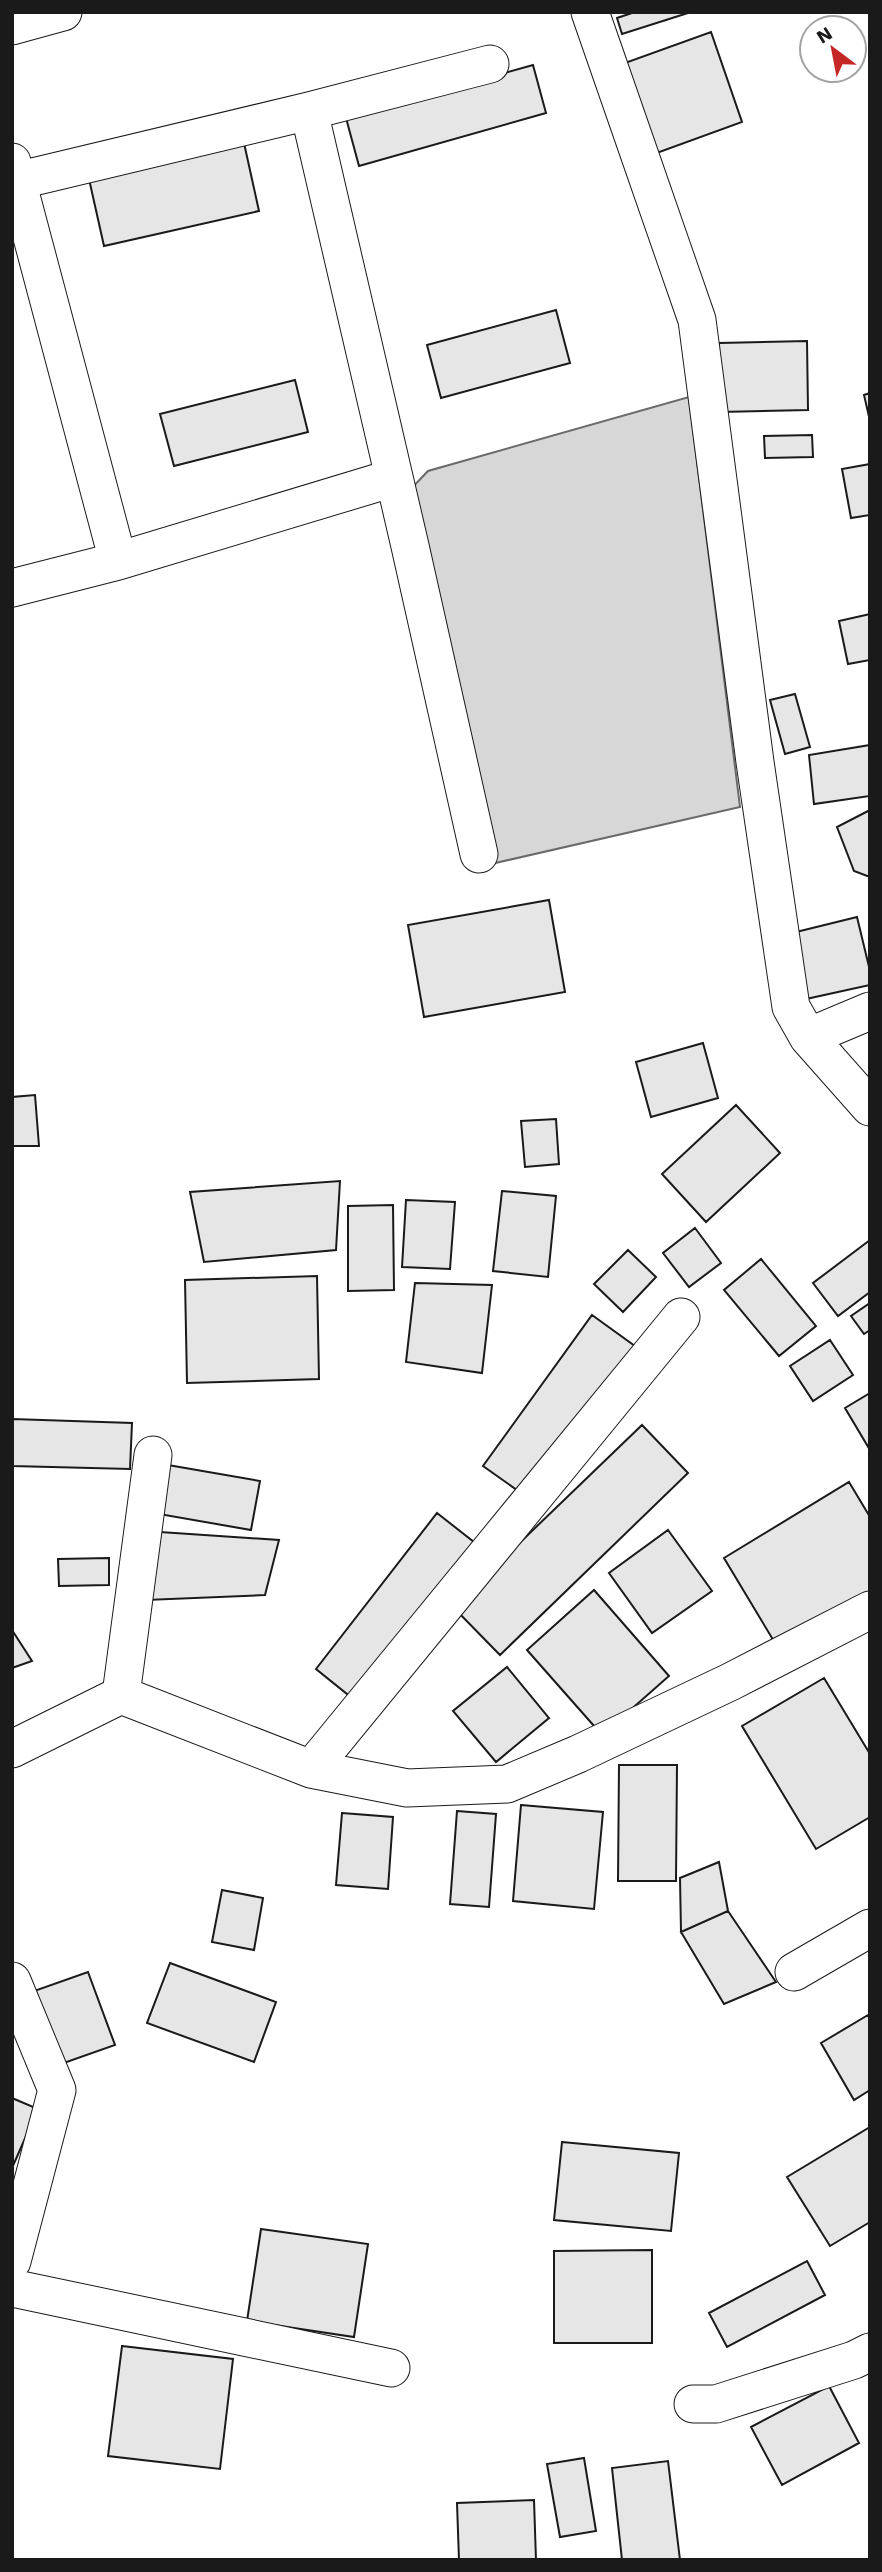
<svg xmlns="http://www.w3.org/2000/svg" width="882" height="2572" viewBox="0 0 882 2572" font-family="'Work Sans',sans-serif">
<style>
.water{fill:#d7d7d7;stroke:#6a6a6a;stroke-width:2}
.building{fill:#e6e6e6;stroke:#1a1a1a;stroke-width:2}
.lines{fill:none;stroke-linecap:round;stroke-linejoin:round}
.minor-casing{stroke:#1a1a1a;stroke-width:39}
.minor{stroke:#fff;stroke-width:37}
</style>
<rect width="100%" height="100%" fill="#fff"/>
<path class="water" d="M689,397L740,807L491,864L406,494L428,471Z"/>
<path class="building" d="M635,12H688V13L622,34L617,18Z
M711,32L742,122L654,154L622,64Z
M533,65L546,113L359,166L346,118Z
M244,143L259,211L104,246L89,179Z
M556,310L570,363L441,398L427,345Z
M807,341L808,410L720,412L719,343Z
M295,380L308,432L174,466L160,414Z
M870,393V421L864,395Z
M812,435L813,457L765,458L764,436Z
M870,464V515L851,518L842,469Z
M870,614V660L848,664L839,621Z
M795,694L810,747L785,754L770,700Z
M870,745V796L814,804L809,755Z
M870,810V877L854,871L837,827Z
M549,900L565,992L424,1017L408,925Z
M857,917L870,971V985L806,999L792,933Z
M703,1043L718,1098L651,1117L636,1062Z
M35,1095L39,1146H12V1097Z
M736,1105L780,1153L706,1222L662,1174Z
M556,1119L559,1164L525,1167L521,1121Z
M340,1181L336,1250L204,1262L190,1192Z
M502,1191L556,1196L548,1277L493,1271Z
M406,1200L455,1202L450,1269L402,1267Z
M393,1205L394,1290L348,1291V1206Z
M695,1228L721,1263L689,1287L663,1253Z
M870,1240V1292L838,1316L813,1283Z
M628,1250L656,1277L623,1312L594,1284Z
M761,1259L816,1326L779,1356L724,1290Z
M317,1276L319,1379L187,1383L185,1280Z
M415,1283L492,1285L482,1373L406,1362Z
M870,1303V1330L864,1334L851,1316Z
M592,1315L639,1349L531,1500L483,1466Z
M830,1340L853,1375L813,1401L790,1366Z
M870,1393V1450L845,1408Z
M12,1419L132,1423L130,1469L12,1466Z
M642,1425L688,1473L500,1655L453,1607Z
M168,1465L260,1481L251,1530L159,1514Z
M849,1482L870,1517V1600L781,1653L724,1558Z
M437,1513L479,1546L357,1702L316,1669Z
M668,1530L712,1591L652,1633L609,1573Z
M145,1531L279,1540L265,1595L146,1600Z
M109,1558V1585L59,1586L58,1559Z
M594,1590L669,1676L602,1735L527,1650Z
M12,1630L32,1661L12,1668Z
M507,1667L549,1718L496,1762L453,1711Z
M824,1678L870,1754V1817L816,1849L742,1726Z
M619,1765H677L676,1881H618Z
M521,1805L603,1812L594,1909L513,1901Z
M457,1811L496,1814L489,1907L450,1904Z
M342,1813L393,1817L388,1889L336,1885Z
M719,1862L728,1911L681,1932L680,1878Z
M222,1890L263,1898L254,1950L212,1942Z
M728,1911L776,1982L724,2004L681,1932Z
M170,1963L276,2002L254,2062L147,2023Z
M88,1972L115,2045L61,2064L34,1991Z
M868,2015L870,2018V2090L854,2100L821,2043Z
M12,2098L38,2109L12,2168Z
M870,2127V2222L830,2246L787,2177Z
M562,2142L679,2153L671,2231L554,2220Z
M261,2229L368,2244L354,2337L247,2321Z
M652,2250V2343H554V2251Z
M807,2261L825,2295L727,2347L709,2313Z
M122,2346L233,2359L220,2469L108,2456Z
M829,2386L859,2443L782,2485L751,2427Z
M584,2458L596,2531L560,2537L547,2464Z
M668,2461L680,2560H622L612,2468Z
M534,2500L536,2560H459L457,2503Z"/>
<g class="lines">
<g class="minor-casing">
<path id="minor" d="M590,12L697,320L755,762L791,1007L808,1037L870,1107
M12,26L63,12
M309,111L410,546L479,854
M12,162L118,561
M12,182L309,111L490,64
M12,588L118,561L393,478
M808,1037L870,1011
M121,1695L311,1769L407,1788L507,1784L578,1754L730,1682L870,1610
M12,1749L121,1695L153,1455
M311,1769L681,1317
M794,1972L870,1928
M12,1981L57,2090L12,2261
M12,2288L391,2368
M693,2404H716L854,2360L870,2352"/>
</g>
<use href="#minor" class="minor"/>
</g>
<rect width="882" height="2572" fill="none" stroke="#1a1a1a" stroke-width="28"/>
<g transform="translate(833 49) rotate(328)"><circle r="33" fill="#ffffff" stroke="#a3a3a3" stroke-width="2"/>
<path d="M0-5L12 26L0 18L-12 26Z" fill="#c62828"/>
<text y="-10" font-size="19" font-weight="bold" text-anchor="middle" fill="#1a1a1a">N</text>
</g>
</svg>
